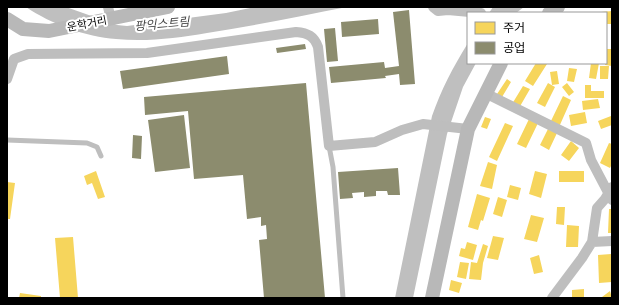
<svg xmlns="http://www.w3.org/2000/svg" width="619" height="305" viewBox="0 0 619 305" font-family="'Alegreya Sans','Noto Sans KR',sans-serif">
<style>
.water{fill:#bfbfbf}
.homes{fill:#f6d55c}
.industry{fill:#8c8c6e}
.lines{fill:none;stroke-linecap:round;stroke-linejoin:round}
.lane{stroke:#bebebe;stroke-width:5}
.street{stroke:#bebebe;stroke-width:10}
.secondary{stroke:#b8b8b8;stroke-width:14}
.labels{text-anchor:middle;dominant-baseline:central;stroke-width:4;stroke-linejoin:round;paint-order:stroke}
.street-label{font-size:11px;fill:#000;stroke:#fff}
.water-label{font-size:12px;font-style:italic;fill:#444;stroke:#fff}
</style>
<rect width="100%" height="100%" fill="#fff"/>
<path class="water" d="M26,7H66L117,25L127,26L226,13L255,7H347C300,16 254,26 207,33C177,38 147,42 116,39C86,37 51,24 26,7Z
M493,7H524L516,13H489Z
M468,43V63H476L463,87L447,134L413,298H395L432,116C441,90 453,67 468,43Z"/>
<path class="homes" d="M612,11V24H606V13L601,12Z
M607,49H612V66L605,65Z
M536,63L547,64L533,86L525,81Z
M591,63H599L596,79L589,78Z
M600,66H609L608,79H600Z
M569,68L577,69L574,82L567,81Z
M557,71L559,84L552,85L550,72Z
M507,79L511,82L502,97L497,94Z
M548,83L555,87L545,107L537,103Z
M567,83L574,92L569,96L562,87Z
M585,85H591V91H604V98H585Z
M523,86L530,89L519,108L512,104Z
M563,96L571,100L559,127L550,123Z
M598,99L600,108L583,110L582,101Z
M585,112L587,123L571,126L569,115Z
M611,116L612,125L601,129L598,121Z
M485,117L491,119L487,129L481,127Z
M529,119L538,123L526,148L517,144Z
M505,123L513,126L497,161L489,157Z
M548,129L557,133L549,150L540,145Z
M571,141L579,148L569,161L561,155Z
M609,143L612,144V164L610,168L600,163Z
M488,162L497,165L492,189L480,186Z
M96,171L105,197L98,199L92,183L87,185L84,176Z
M535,171L547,174L541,198L529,194Z
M559,171H584V182H559Z
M7,182L15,183L10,219H7Z
M510,185L521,188L518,200L507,197Z
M477,194L490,198L483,221L481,220L478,230L468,227Z
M498,197L507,200L502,217L493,214Z
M557,207H565L564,225L556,224Z
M609,209H612V233H608Z
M531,215L544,218L537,242L524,239Z
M567,225L579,226L578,247H566Z
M493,236L504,238L498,260L487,258Z
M73,237L78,298H60L55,238Z
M467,242L477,245L473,260L459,256L461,248L465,249Z
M483,244L488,246L483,263L481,280L469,279L471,262L477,263Z
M611,254L612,282L599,283L598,255Z
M539,255L543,272L534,274L530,258Z
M460,262L469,263L466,279L457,277Z
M451,280L462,283L459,293L449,290Z
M584,289V298H572V290Z
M610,291L612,298H603L602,297Z
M20,293L41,296V298H19Z"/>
<path class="industry" d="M409,10L415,84L400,85L399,74L385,76L386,78L331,83L329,67L384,62L385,68L399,66L393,12Z
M378,19L379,34L342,37L341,22Z
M335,28L338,61L327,62L324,29Z
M305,44L306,49L277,53L276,48Z
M227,56L229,74L123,89L120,71Z
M306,83L325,298H264L259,240L267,239L266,225L261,226V217L247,219L243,175L194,179L188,111L145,115L144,97Z
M184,115L190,168L155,172L148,120Z
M133,135L142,136L141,159L132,158Z
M398,168L400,195H388L387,191H376V196L364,197V192L352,193L353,198L340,199L338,172Z"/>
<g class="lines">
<path class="lane" d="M7,140L87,143L97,147L101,156
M329,146L333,167L343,298"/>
<path class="street" d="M108,7L111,19
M433,7L438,11L448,10L481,13
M7,79L14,59L28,54L147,53L296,32C308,33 314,36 318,47L329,146L375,142L402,130L423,124L468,129
M485,93L586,143L591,160L612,200
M592,242L612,241
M552,298L582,258L592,242L597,208L605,199L612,187"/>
<path class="secondary" d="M549,13L558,7
M7,19L23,29L49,31L168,7
M432,298L468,129L501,63"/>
</g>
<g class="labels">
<g class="street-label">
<text transform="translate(87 24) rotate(-11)">운학거리</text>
</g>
<g class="water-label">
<text transform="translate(162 24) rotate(-5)">팡익스트림</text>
</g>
</g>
<rect width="619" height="305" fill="none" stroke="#000000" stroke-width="16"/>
<rect x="467" y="12" width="140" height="52" fill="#ffffff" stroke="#999999"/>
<rect x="475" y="22" width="20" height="12" fill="#f6d55c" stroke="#999999"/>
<text x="503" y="32" font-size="12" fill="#000000">주거</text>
<rect x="475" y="42" width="20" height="12" fill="#8c8c6e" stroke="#999999"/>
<text x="503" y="52" font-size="12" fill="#000000">공업</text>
</svg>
